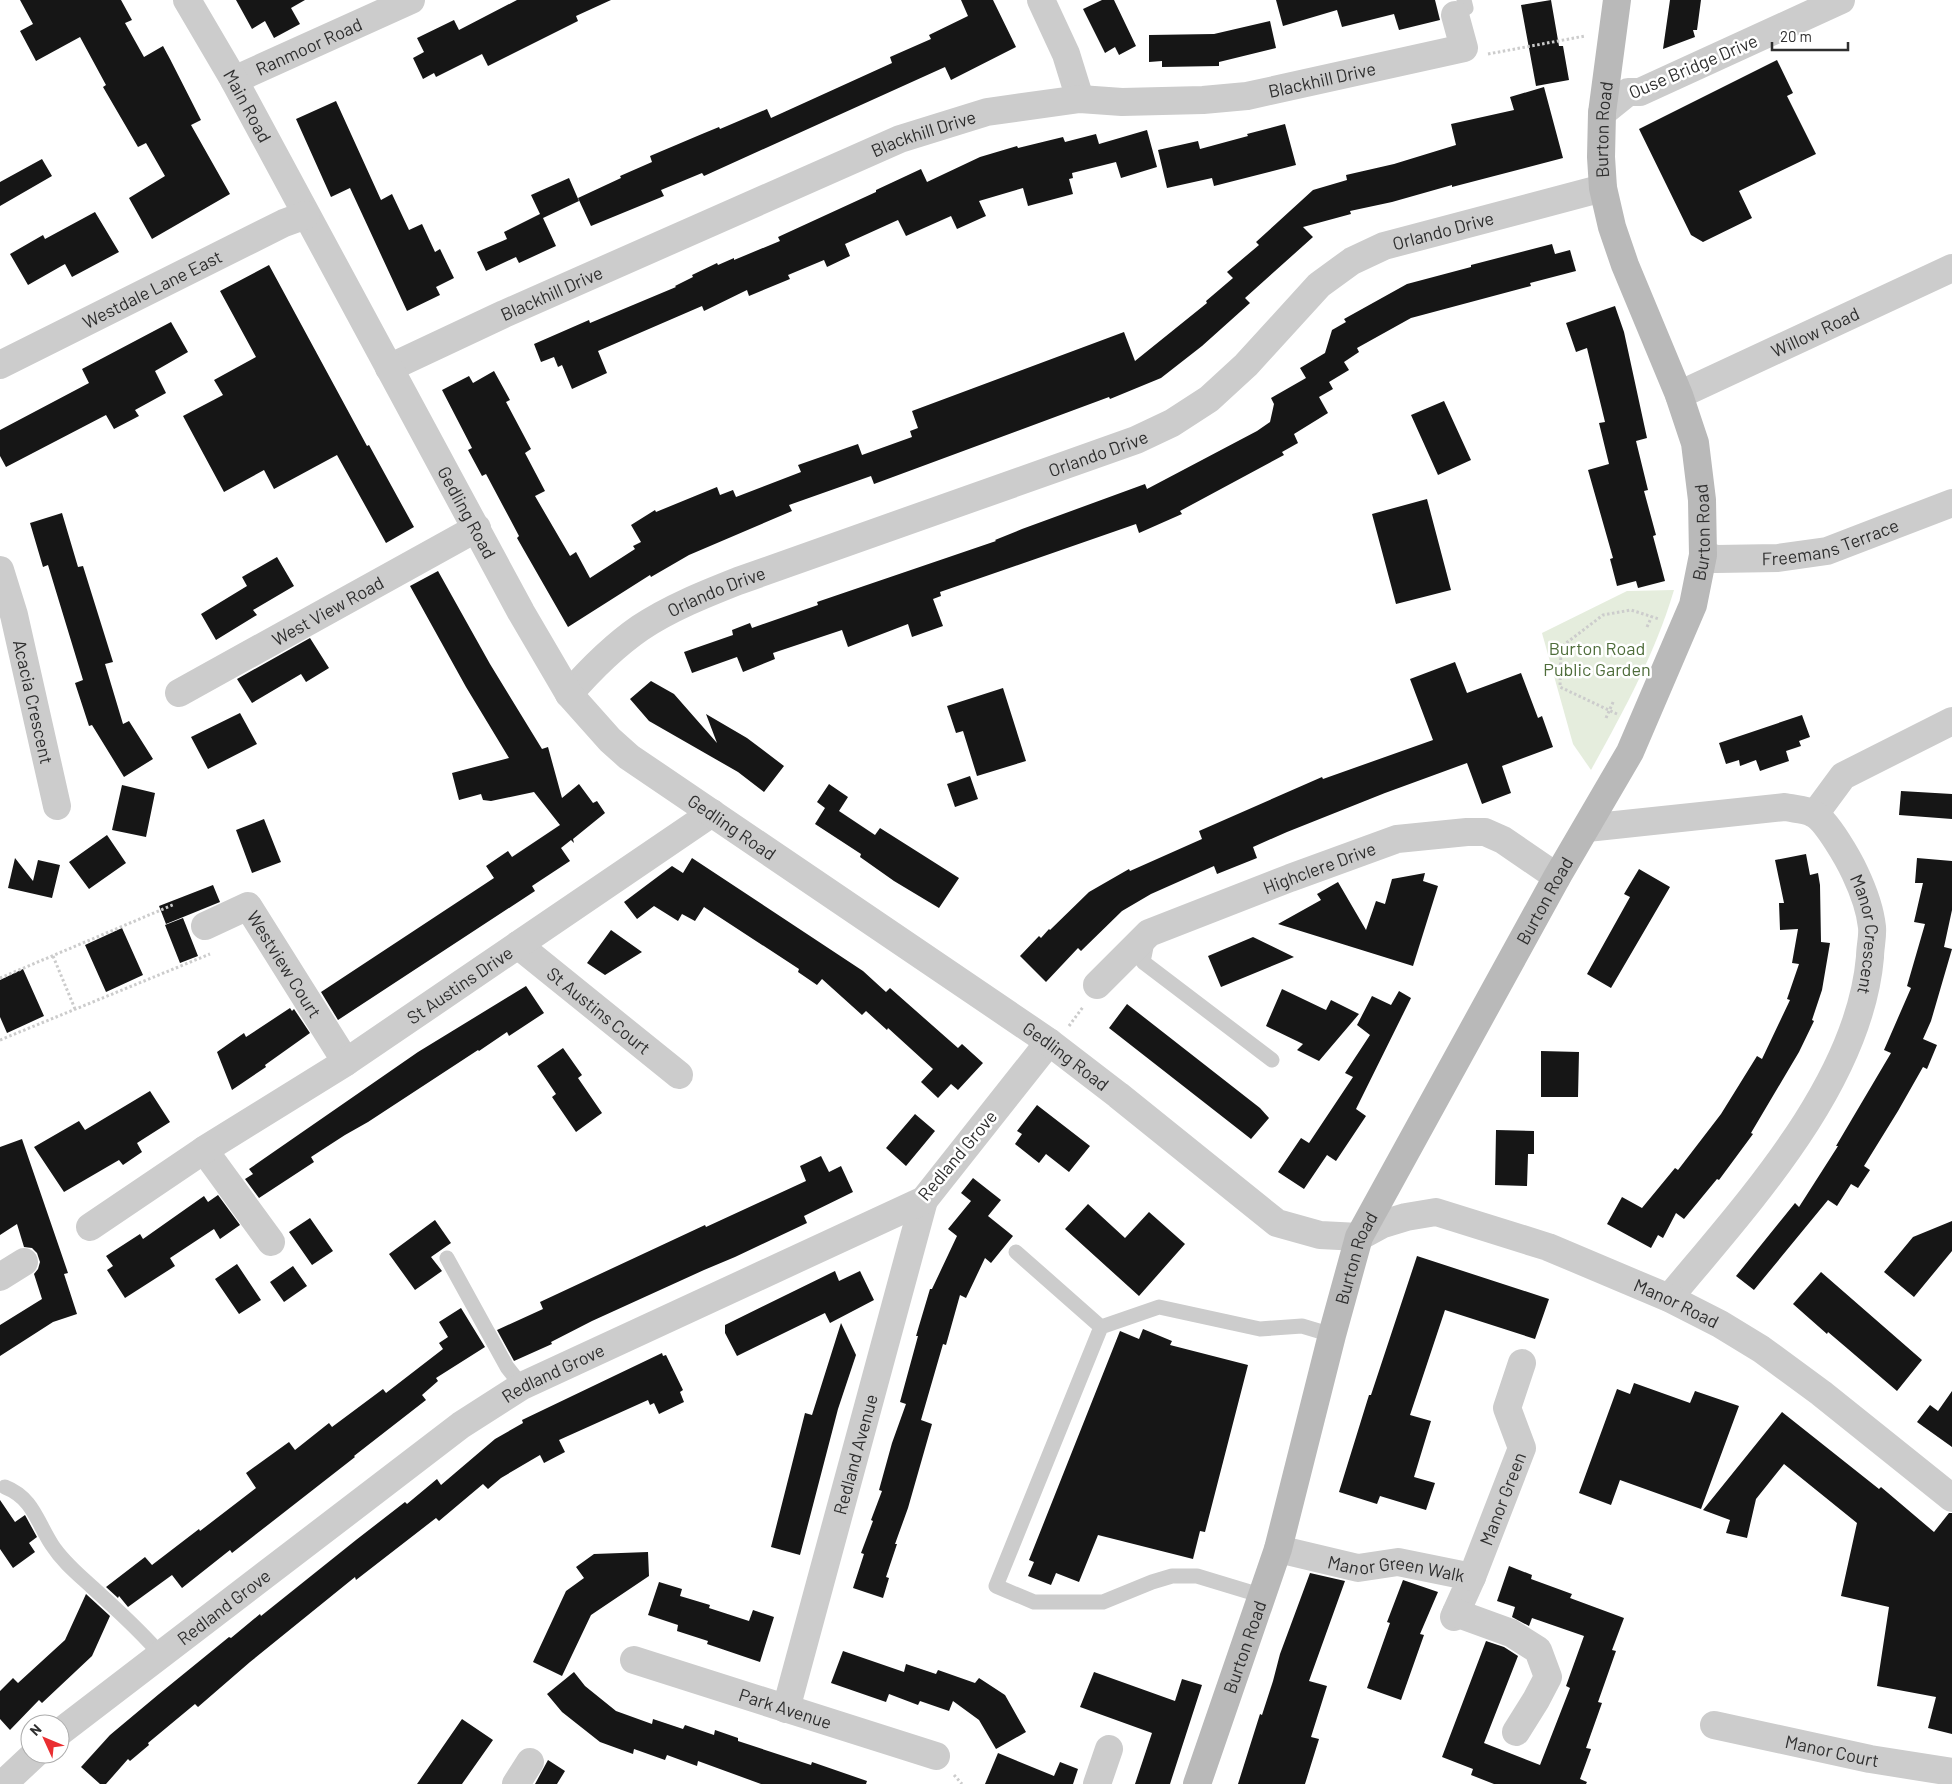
<svg xmlns="http://www.w3.org/2000/svg" width="1952" height="1784" viewBox="0 0 1952 1784" font-family="Barlow,sans-serif">
<style>
.green{fill:#e5eddd}
.building{fill:#161616}
.lines{fill:none;stroke-linecap:round;stroke-linejoin:round}
.path{stroke:#ccc;stroke-width:3;stroke-dasharray:2.5 2.5;stroke-linecap:butt}
.service{stroke:#ccc;stroke-width:15}
.minor{stroke:#ccc;stroke-width:28}
.tertiary{stroke:#ccc;stroke-width:28}
.secondary{stroke:#b9b9b9;stroke-width:28}
.labels{text-anchor:middle;dominant-baseline:central;stroke-width:5;stroke-linejoin:round;paint-order:stroke}
.street-label{font-size:18px;fill:#2f2f2f;stroke:#fff}
.park-label{font-size:18px;fill:#4f6d3b;stroke:#fff}
</style>
<rect width="100%" height="100%" fill="#fff"/>
<path class="green" d="M1674,590C1655,654 1623,712 1591,770L1573,744L1542,633L1627,591Z"/>
<path class="building" d="M20,0H121L132,20L125,23L144,57L163,46L170,59L201,120L191,125L230,194L152,239L129,198L165,176L146,143L138,147L103,87L106,85L80,37L36,61L20,31L33,24Z
M236,0H305L291,8L300,24L274,38L265,21L252,29Z
M517,0H611L576,16L578,21L488,66L482,54L436,77L434,73L423,79L413,58L424,52L417,38L454,20L459,30Z
M961,0H993L1016,47L951,80L945,67L704,176L702,173L661,190L664,196L591,226L578,198L621,178L620,176L652,162L650,156L702,134L719,127L720,129L767,109L771,118L892,63L890,57L931,39L929,35L968,16Z
M1102,0H1114L1136,46L1119,55L1115,47L1105,53L1083,9Z
M1276,0H1435L1440,20L1399,30L1394,14L1342,27L1337,10L1283,26Z
M1551,0L1559,46H1563L1569,80L1536,86L1521,5Z
M1670,0H1701L1697,30H1693L1695,37L1663,49Z
M1270,21L1276,48L1219,62V66L1162,67V61L1149,62V35L1214,34Z
M1777,60L1793,93L1787,96L1816,154L1739,191L1752,218L1703,242L1691,235L1639,129Z
M1544,87L1563,158L1452,187V185L1392,202L1350,211L1351,214L1303,227L1313,237L1245,298L1250,303L1202,346L1161,378L1110,399L1109,397L874,484L871,476L789,505L792,511L689,555L651,577L650,575L568,627L517,538L519,536L486,474L482,476L468,450L472,448L442,390L469,376L473,383L494,371L510,400L506,402L531,449L525,453L545,491L535,496L570,556L576,552L590,578L635,549L633,546L641,542L631,525L655,510L656,512L717,487L720,495L733,490L736,497L801,472L798,465L858,444L862,455L912,437L910,431L918,428L912,411L1124,332L1135,361L1207,303L1206,301L1233,278L1227,272L1259,245L1256,242L1313,190L1347,180L1346,175L1394,164L1456,145L1451,124L1514,110L1510,97Z
M336,101L381,200L392,194L409,230L422,224L435,252L440,249L454,278L436,287L440,295L407,311L350,188L331,197L296,119Z
M1285,124L1296,165L1214,186L1212,178L1167,188L1158,150L1198,141L1200,149L1248,136L1247,134Z
M1147,130L1157,167L1121,178L1116,162L1072,173L1073,178L1069,179L1073,194L1028,206L1023,188L979,201L986,216L957,229L951,216L906,236L898,220L845,244L850,256L827,267L824,260L788,275L790,279L749,296L747,290L704,311L702,306L598,351L607,373L572,389L562,365L558,367L554,357L541,362L534,344L589,320L590,323L676,287L675,286L693,277L692,275L717,263L718,265L734,258V260L780,241L778,237L876,192V190L921,169L927,182L980,157L1017,146L1018,148L1063,137L1065,142L1096,134L1099,144Z
M42,159L52,176L0,206V182Z
M569,178L579,201L543,218L556,246L519,263L516,257L486,271L477,252L507,239L504,232L540,214L531,195Z
M95,212L119,252L72,277L65,264L28,285L10,254L43,235L45,239Z
M1552,244L1555,254L1570,250L1576,271L1530,283L1531,286L1411,318L1357,348L1359,352L1344,362L1349,370L1329,382L1333,389L1319,397L1328,413L1294,434L1298,443L1282,452L1284,455L1180,511L1182,514L1139,533L1136,524L940,592L941,596L933,599L943,626L912,637L908,624L848,647L842,630L773,653L775,659L743,672L737,657L692,673L684,652L733,635L732,630L750,623L752,628L818,605L817,602L996,541L995,540L1022,529L1145,484L1147,489L1257,431L1270,422L1274,404L1271,398L1306,378L1300,368L1325,353L1332,330L1346,322L1344,319L1407,284L1471,267V265Z
M269,265L367,446L369,445L414,527L386,543L337,455L274,489L264,470L224,492L183,416L223,395L214,380L256,357L220,291Z
M1615,306L1624,332L1647,438L1636,441L1648,490L1644,491L1656,535L1653,536L1665,581L1638,588L1636,581L1617,586L1610,559L1613,558L1588,470L1609,464L1599,423L1605,422L1587,348L1576,352L1566,323Z
M171,322L188,352L155,371L166,393L135,410L139,416L114,429L106,415L6,467L0,456V430L89,383L82,369Z
M1444,401L1471,460L1438,475L1411,415Z
M1427,499L1451,590L1396,604L1372,514Z
M62,513L78,567L83,566L113,662L105,664L123,724L129,721L153,759L124,777L92,725L89,726L75,683L83,680L48,565L43,567L30,523Z
M277,557L294,586L253,610L257,615L216,640L201,614L247,586L242,577Z
M438,571L490,664L542,749L548,747L562,798L579,784L593,803L597,801L605,813L573,839L574,843L571,840L561,848L570,861L532,886L535,891L338,1020L321,992L494,878L486,866L508,851L512,857L560,825L534,792L491,801L483,800L481,794L459,800L452,773L509,758L466,687L410,586Z
M310,638L329,668L306,682L301,674L252,703L237,679Z
M1455,662L1467,693L1521,673L1538,718L1542,716L1553,747L1502,766L1511,793L1482,804L1467,763L1385,793L1287,832L1253,847L1257,858L1217,874L1214,866L1151,894L1122,911L1081,951L1078,948L1046,982L1020,956L1039,936L1041,938L1049,929L1050,930L1089,892L1129,869L1130,871L1202,839L1199,831L1322,777L1323,779L1433,740L1410,679Z
M651,681L674,694L717,743L706,714L747,738L784,766L764,792L738,772L649,721L630,699Z
M1003,688L1026,761L977,776L963,731L956,733L947,706Z
M240,713L257,744L208,769L191,737Z
M1802,715L1810,737L1799,741L1801,746L1786,751L1789,761L1760,771L1756,760L1740,766L1739,760L1726,764L1719,743Z
M970,776L978,799L955,807L947,784Z
M829,784L848,797L839,811L875,835L880,828L959,878L939,908L894,881L860,857L861,854L815,824L825,808L817,802Z
M122,785L155,793L146,837L112,830Z
M1901,791L1952,794V819L1899,815Z
M264,819L281,862L252,873L236,830Z
M107,835L126,863L89,889L69,862Z
M1806,854L1810,875L1818,873L1820,885L1821,942L1830,943L1822,990L1812,1020L1814,1021L1799,1052L1751,1133L1753,1134L1719,1180L1717,1179L1684,1219L1676,1213L1663,1238L1658,1235L1651,1248L1607,1224L1622,1197L1642,1208L1675,1168L1678,1170L1721,1114L1757,1056L1762,1059L1790,1000L1787,999L1799,964L1792,963L1798,929L1780,930L1779,903H1784L1775,860Z
M15,858L33,881L38,860L60,865L52,898L8,888Z
M692,858L863,971L886,992L890,988L958,1048L962,1044L983,1063L958,1090L951,1084L938,1098L921,1082L933,1069L888,1028L887,1030L866,1011L862,1015L822,979L817,985L798,972L799,969L704,907L695,921L682,914L678,921L654,906L637,919L624,902L672,866L683,873Z
M1917,858L1952,861V910L1944,947L1952,949L1931,1021L1923,1039L1937,1045L1927,1069L1923,1067L1898,1111L1864,1166L1870,1170L1858,1188L1851,1184L1837,1206L1828,1200L1754,1290L1736,1276L1795,1203L1799,1207L1838,1146H1836L1891,1053L1884,1050L1911,988L1907,986L1925,924L1914,922L1923,883H1915Z
M1639,869L1670,887L1611,988L1587,974L1630,897L1624,894Z
M1425,873L1423,881L1438,886L1413,966L1278,924L1321,900L1317,894L1338,882L1366,930L1376,901L1385,904L1392,879Z
M213,885L220,902L166,924L159,906Z
M183,918L198,956L180,963L165,925Z
M122,928L143,975L106,992L85,945Z
M611,930L642,952L605,975L587,963Z
M1253,937L1294,957L1221,987L1208,956Z
M23,969L44,1016L7,1033L0,1017V980Z
M526,986L544,1013L509,1036L507,1032L479,1051L478,1050L368,1122L345,1135L311,1157L314,1162L259,1198L245,1179L253,1174L249,1169L418,1052Z
M1282,989L1326,1010L1331,1000L1359,1014L1319,1061L1297,1050L1303,1044L1266,1026Z
M1399,991L1411,998L1356,1109L1366,1116L1336,1161L1327,1155L1304,1189L1278,1172L1301,1138L1309,1143L1353,1077L1345,1073L1370,1035L1357,1025L1372,996L1391,1005Z
M1127,1004L1260,1108L1269,1118L1251,1139L1109,1028Z
M290,1008L292,1011L294,1009L310,1033L265,1065L266,1067L232,1090L217,1052L244,1033L246,1037Z
M563,1048L582,1075L578,1078L602,1113L576,1132L552,1097L556,1094L537,1066Z
M1541,1051L1579,1052L1578,1097H1541Z
M150,1091L170,1122L137,1143L142,1152L123,1165L119,1160L64,1192L34,1147L79,1121L85,1130Z
M1037,1105L1090,1146L1069,1172L1046,1154L1039,1163L1015,1144L1022,1134L1017,1131Z
M915,1114L935,1131L906,1166L886,1148Z
M1496,1130L1534,1131V1154H1528L1527,1186L1495,1185Z
M22,1139L68,1273L64,1274L77,1314L53,1322L0,1356V1325L42,1299L34,1274L38,1269L40,1262L37,1253L32,1248L24,1247L17,1224L0,1235V1147Z
M821,1156L829,1172L841,1166L853,1192L804,1216L807,1223L735,1257L704,1270L592,1321L551,1342L552,1344L514,1361L497,1330L543,1309L540,1302L705,1225L706,1227L806,1181L800,1166Z
M973,1178L1001,1200L988,1216L1013,1236L991,1263L985,1258L966,1298L960,1295L946,1345L943,1344L921,1420L932,1424L908,1508L895,1544H897L886,1577L889,1578L883,1598L853,1588L864,1554L861,1553L873,1521L871,1520L882,1491L879,1490L892,1443L906,1404L900,1402L918,1336H916L930,1289H932L957,1236L948,1229L971,1201L961,1193Z
M218,1195L240,1225L220,1239L214,1229L170,1258L175,1266L125,1298L107,1270L113,1266L106,1256L140,1234L143,1239L204,1196L208,1202Z
M1088,1204L1125,1238L1149,1212L1185,1244L1139,1296L1065,1229Z
M310,1218L333,1251L312,1265L289,1232Z
M435,1220L451,1243L431,1257L442,1271L415,1290L389,1254Z
M1952,1221V1251L1914,1297L1884,1272L1913,1237Z
M1417,1256L1549,1299L1535,1339L1445,1310L1410,1415L1431,1421L1414,1477L1435,1483L1426,1510L1380,1496L1377,1504L1339,1492L1369,1395H1371Z
M237,1264L261,1300L239,1314L215,1279Z
M293,1266L307,1286L284,1302L270,1282Z
M835,1271L839,1281L860,1271L874,1300L830,1323L825,1313L737,1356L725,1333V1325Z
M1821,1272L1922,1360L1897,1391L1848,1349L1828,1332L1827,1334L1793,1304Z
M461,1308L485,1347L436,1378L438,1381L422,1395L426,1400L354,1456L355,1457L232,1553L230,1550L182,1588L172,1575L128,1607L119,1596L118,1598L106,1587L145,1557L152,1565L199,1529L200,1531L256,1488L246,1473L289,1442L295,1450L329,1423L332,1427L383,1389L386,1393L443,1349L439,1343L448,1337L439,1322Z
M841,1323L856,1355L838,1409L800,1555L771,1547L805,1413L812,1415Z
M1143,1329L1172,1341L1170,1345L1248,1365L1205,1532L1200,1531L1193,1559L1098,1535L1079,1582L1056,1573L1051,1585L1028,1576L1034,1562L1029,1560L1120,1331L1139,1339Z
M662,1353L663,1356L666,1355L683,1390L680,1392L684,1402L659,1414L654,1403L650,1405L648,1400L559,1440L565,1452L544,1463L540,1455L501,1478L488,1489L483,1484L439,1521L436,1518L356,1580L355,1577L250,1662L198,1707L195,1704L148,1743L149,1745L130,1761L128,1759L106,1784H100L81,1767L110,1735L159,1694L229,1637L231,1638L260,1614L261,1616L356,1540L405,1502L407,1504L437,1479L441,1485L495,1439L523,1423L522,1420Z
M1634,1383L1690,1403L1695,1391L1739,1406L1701,1509L1620,1480L1611,1505L1579,1493L1617,1389L1630,1394Z
M1952,1391V1447L1917,1422L1930,1405L1938,1411Z
M1782,1412L1879,1489L1881,1487L1934,1532L1949,1513H1952V1734L1928,1728L1936,1697L1877,1686L1889,1607L1841,1596L1857,1523L1784,1464L1756,1499L1747,1538L1726,1533L1730,1520L1703,1510Z
M0,1500L15,1522L25,1515L37,1537L29,1543L35,1552L13,1568L0,1549Z
M648,1552L649,1576L591,1615L562,1676L533,1662L566,1591L584,1578L576,1567L594,1554Z
M1509,1566L1532,1575L1531,1579L1572,1594L1570,1598L1624,1618L1612,1650L1616,1651L1598,1702L1602,1703L1586,1748L1591,1749L1580,1779L1587,1782L1586,1784H1494L1471,1775L1473,1769L1442,1757L1486,1641L1504,1647L1518,1656L1484,1743L1540,1765L1570,1688L1566,1686L1584,1636L1532,1618L1529,1626L1512,1617L1515,1607L1497,1601Z
M1310,1573L1345,1581L1309,1681L1327,1686L1311,1737L1319,1739L1305,1784H1238L1260,1714L1262,1715L1273,1681L1280,1654Z
M1403,1580L1438,1592L1420,1634L1424,1635L1401,1700L1367,1688L1390,1623L1387,1622Z
M659,1582L682,1589L680,1596L710,1605L709,1608L749,1621L753,1610L774,1617L760,1662L707,1644L708,1641L677,1631L678,1625L648,1615Z
M86,1594L110,1616L92,1656L42,1703L39,1700L10,1730L0,1719V1691L13,1678L18,1683L65,1640Z
M843,1651L904,1672L906,1664L936,1674L938,1670L975,1683L979,1678L1005,1695L1026,1732L996,1749L979,1720L953,1701L949,1711L920,1701L918,1705L889,1694L886,1702L831,1683Z
M574,1672L585,1686L616,1711L652,1724L653,1719L683,1729L685,1725L714,1735L715,1730L738,1738V1741L811,1765L812,1762L867,1781L866,1784H761L698,1761L697,1766L667,1755L665,1760L634,1749L633,1754L600,1742L562,1712L547,1694Z
M1094,1672L1175,1701L1182,1679L1202,1685L1170,1784H1135L1152,1733L1080,1707Z
M462,1719L493,1740L462,1784H417Z
M998,1753L1054,1776L1060,1762L1078,1769L1073,1784H985Z
M548,1760L565,1771L557,1784H535Z"/>
<g class="lines">
<path class="path" d="M1488,54L1585,36
M1647,627L1652,616
M1617,714L1560,687L1561,647L1603,615L1631,610L1659,619
M1606,718L1614,700
M53,956L75,1009
M0,978L175,904
M1069,1026L1083,1007
M0,1040L210,954
M954,1775L962,1784"/>
<path class="service" d="M1455,15L1466,8L1464,0
M1148,937L1143,962L1272,1060
M1016,1252L1101,1327
M447,1258L507,1367L522,1386
M5,1487C33,1498 37,1522 52,1545C63,1562 78,1574 92,1587C116,1609 140,1630 161,1655
M1263,1596L1197,1576H1172L1152,1582L1103,1602H1034L996,1586L1101,1327L1159,1307L1260,1329L1302,1326L1332,1335"/>
<g class="minor">
<path d="M1041,0L1066,54L1080,99"/>
<path id="s1" d="M234,80L411,0"/>
<path d="M1602,113L1628,92H1640L1841,0"/>
<path id="s2" d="M389,368L504,314L900,139L987,112L1080,99L1122,102L1203,100L1247,96L1464,48L1455,15"/>
<path id="s3" d="M1679,395L1952,268"/>
<path id="s4" d="M1703,555L1716,559L1778,558L1827,551L1952,503"/>
<path id="s5" d="M0,570L14,615L57,806"/>
<path id="s6" d="M179,693L477,528"/>
<path id="s7" d="M569,694C590,670 614,646 640,628C670,608 705,594 738,581L1136,440L1172,423L1209,399L1246,365L1319,285L1352,261L1384,246L1603,188"/>
<path d="M1815,814L1843,776L1952,721"/>
<path id="s8" d="M1587,828L1785,807C1793,809 1807,809 1814,814C1827,821 1849,860 1855,873C1863,890 1870,908 1872,927C1873,937 1870,947 1870,957C1859,1084 1747,1204 1669,1298"/>
<path id="s9" d="M205,926L248,906L346,1062"/>
<path id="s10" d="M518,945L679,1075"/>
<path id="s11" d="M1097,985L1149,933L1290,878L1397,839L1467,832H1485L1503,840L1557,877"/>
<path d="M204,1150L271,1242"/>
<path id="s12" d="M90,1227L204,1150L346,1062L712,813"/>
<path d="M0,1277L24,1262"/>
<path id="s13" d="M1278,1549L1358,1568L1398,1562L1472,1577L1454,1617"/>
<path id="s14" d="M1472,1577L1522,1448L1507,1408L1522,1363"/>
<path d="M1456,1613L1511,1633L1538,1650L1548,1677L1536,1700L1516,1732"/>
<path id="s15" d="M634,1660L936,1756"/>
<path id="s16" d="M786,1709L924,1200"/>
<path id="s17" d="M1714,1725L1870,1759L1952,1772"/>
<path id="s18" d="M60,1732L461,1425L522,1386L924,1200L1049,1042"/>
<path d="M3,1784L35,1754"/>
<path d="M516,1784L530,1762"/>
<path d="M1097,1784L1109,1749"/>
</g>
<g class="tertiary">
<path id="s19" d="M187,0L234,80L521,612L569,694L610,740L629,757L1049,1042L1118,1095L1277,1223L1320,1235L1359,1237L1383,1224L1406,1217L1436,1212L1548,1247L1669,1298L1720,1324L1761,1349L1821,1393L1952,1498"/>
<path id="s20" d="M0,365L284,223L306,215"/>
</g>
<path class="secondary" id="s21" d="M1197,1784L1278,1549L1332,1335L1359,1237L1557,877L1630,752L1693,605L1703,555L1702,500L1695,443L1679,395L1625,265L1612,227L1603,188L1601,157L1602,113L1617,0"/>
</g>
<g class="labels">
<g class="street-label">
<text stroke="none"><textPath href="#s1" startOffset="82">Ranmoor Road</textPath></text>
<text transform="translate(1693 66) rotate(-23)">Ouse Bridge Drive</text>
<text stroke="none"><textPath href="#s2" startOffset="989">Blackhill Drive</textPath></text>
<text stroke="none"><textPath href="#s19" startOffset="122">Main Road</textPath></text>
<text stroke="none"><textPath href="#s21" startOffset="1780">Burton Road</textPath></text>
<text stroke="none"><textPath href="#s2" startOffset="584">Blackhill Drive</textPath></text>
<text stroke="none"><textPath href="#s7" startOffset="1008">Orlando Drive</textPath></text>
<text stroke="none"><textPath href="#s20" startOffset="170">Westdale Lane East</textPath></text>
<text stroke="none"><textPath href="#s2" startOffset="179">Blackhill Drive</textPath></text>
<text stroke="none"><textPath href="#s3" startOffset="150">Willow Road</textPath></text>
<text stroke="none"><textPath href="#s7" startOffset="588">Orlando Drive</textPath></text>
<text stroke="none"><textPath href="#s19" startOffset="584">Gedling Road</textPath></text>
<text stroke="none"><textPath href="#s21" startOffset="1360">Burton Road</textPath></text>
<text stroke="none"><textPath href="#s4" startOffset="130">Freemans Terrace</textPath></text>
<text stroke="none"><textPath href="#s7" startOffset="182">Orlando Drive</textPath></text>
<text stroke="none"><textPath href="#s6" startOffset="170">West View Road</textPath></text>
<text stroke="none"><textPath href="#s5" startOffset="136">Acacia Crescent</textPath></text>
<text stroke="none"><textPath href="#s19" startOffset="1004">Gedling Road</textPath></text>
<text stroke="none"><textPath href="#s11" startOffset="256">Highclere Drive</textPath></text>
<text stroke="none"><textPath href="#s21" startOffset="955">Burton Road</textPath></text>
<text stroke="none"><textPath href="#s8" startOffset="365">Manor Crescent</textPath></text>
<text stroke="none"><textPath href="#s9" startOffset="116">Westview Court</textPath></text>
<text stroke="none"><textPath href="#s12" startOffset="442">St Austins Drive</textPath></text>
<text stroke="none"><textPath href="#s10" startOffset="104">St Austins Court</textPath></text>
<text stroke="none"><textPath href="#s19" startOffset="1409">Gedling Road</textPath></text>
<text transform="translate(957 1155) rotate(-50)">Redland Grove</text>
<text stroke="none"><textPath href="#s21" startOffset="550">Burton Road</textPath></text>
<text stroke="none"><textPath href="#s19" startOffset="2101">Manor Road</textPath></text>
<text stroke="none"><textPath href="#s18" startOffset="611">Redland Grove</textPath></text>
<text stroke="none"><textPath href="#s16" startOffset="264">Redland Avenue</textPath></text>
<text stroke="none"><textPath href="#s14" startOffset="84">Manor Green</textPath></text>
<text stroke="none"><textPath href="#s13" startOffset="121">Manor Green Walk</textPath></text>
<text stroke="none"><textPath href="#s18" startOffset="206">Redland Grove</textPath></text>
<text stroke="none"><textPath href="#s21" startOffset="145">Burton Road</textPath></text>
<text stroke="none"><textPath href="#s15" startOffset="159">Park Avenue</textPath></text>
<text stroke="none"><textPath href="#s17" startOffset="121">Manor Court</textPath></text>
</g>
<g class="park-label">
<text x="1597" y="648">Burton Road<tspan x="1597" dy="21">Public Garden</tspan></text>
</g>
</g>
<g transform="translate(45 1739) rotate(314)"><circle r="24" fill="#ffffff" stroke="#acacac"/>
<path d="M0-4L9 19L0 12L-9 19Z" fill="#ea2e31"/>
<text y="-8" font-size="14" font-weight="bold" text-anchor="middle" fill="#2f2f2f">N</text>
</g>
<path d="M1772 42v8h76v-8" fill="none" stroke="#2f2f2f" stroke-width="2.5"/>
<text x="1780" y="42" font-size="15" fill="#2f2f2f" stroke="#ffffff" stroke-width="4" paint-order="stroke">20 m</text>
</svg>
